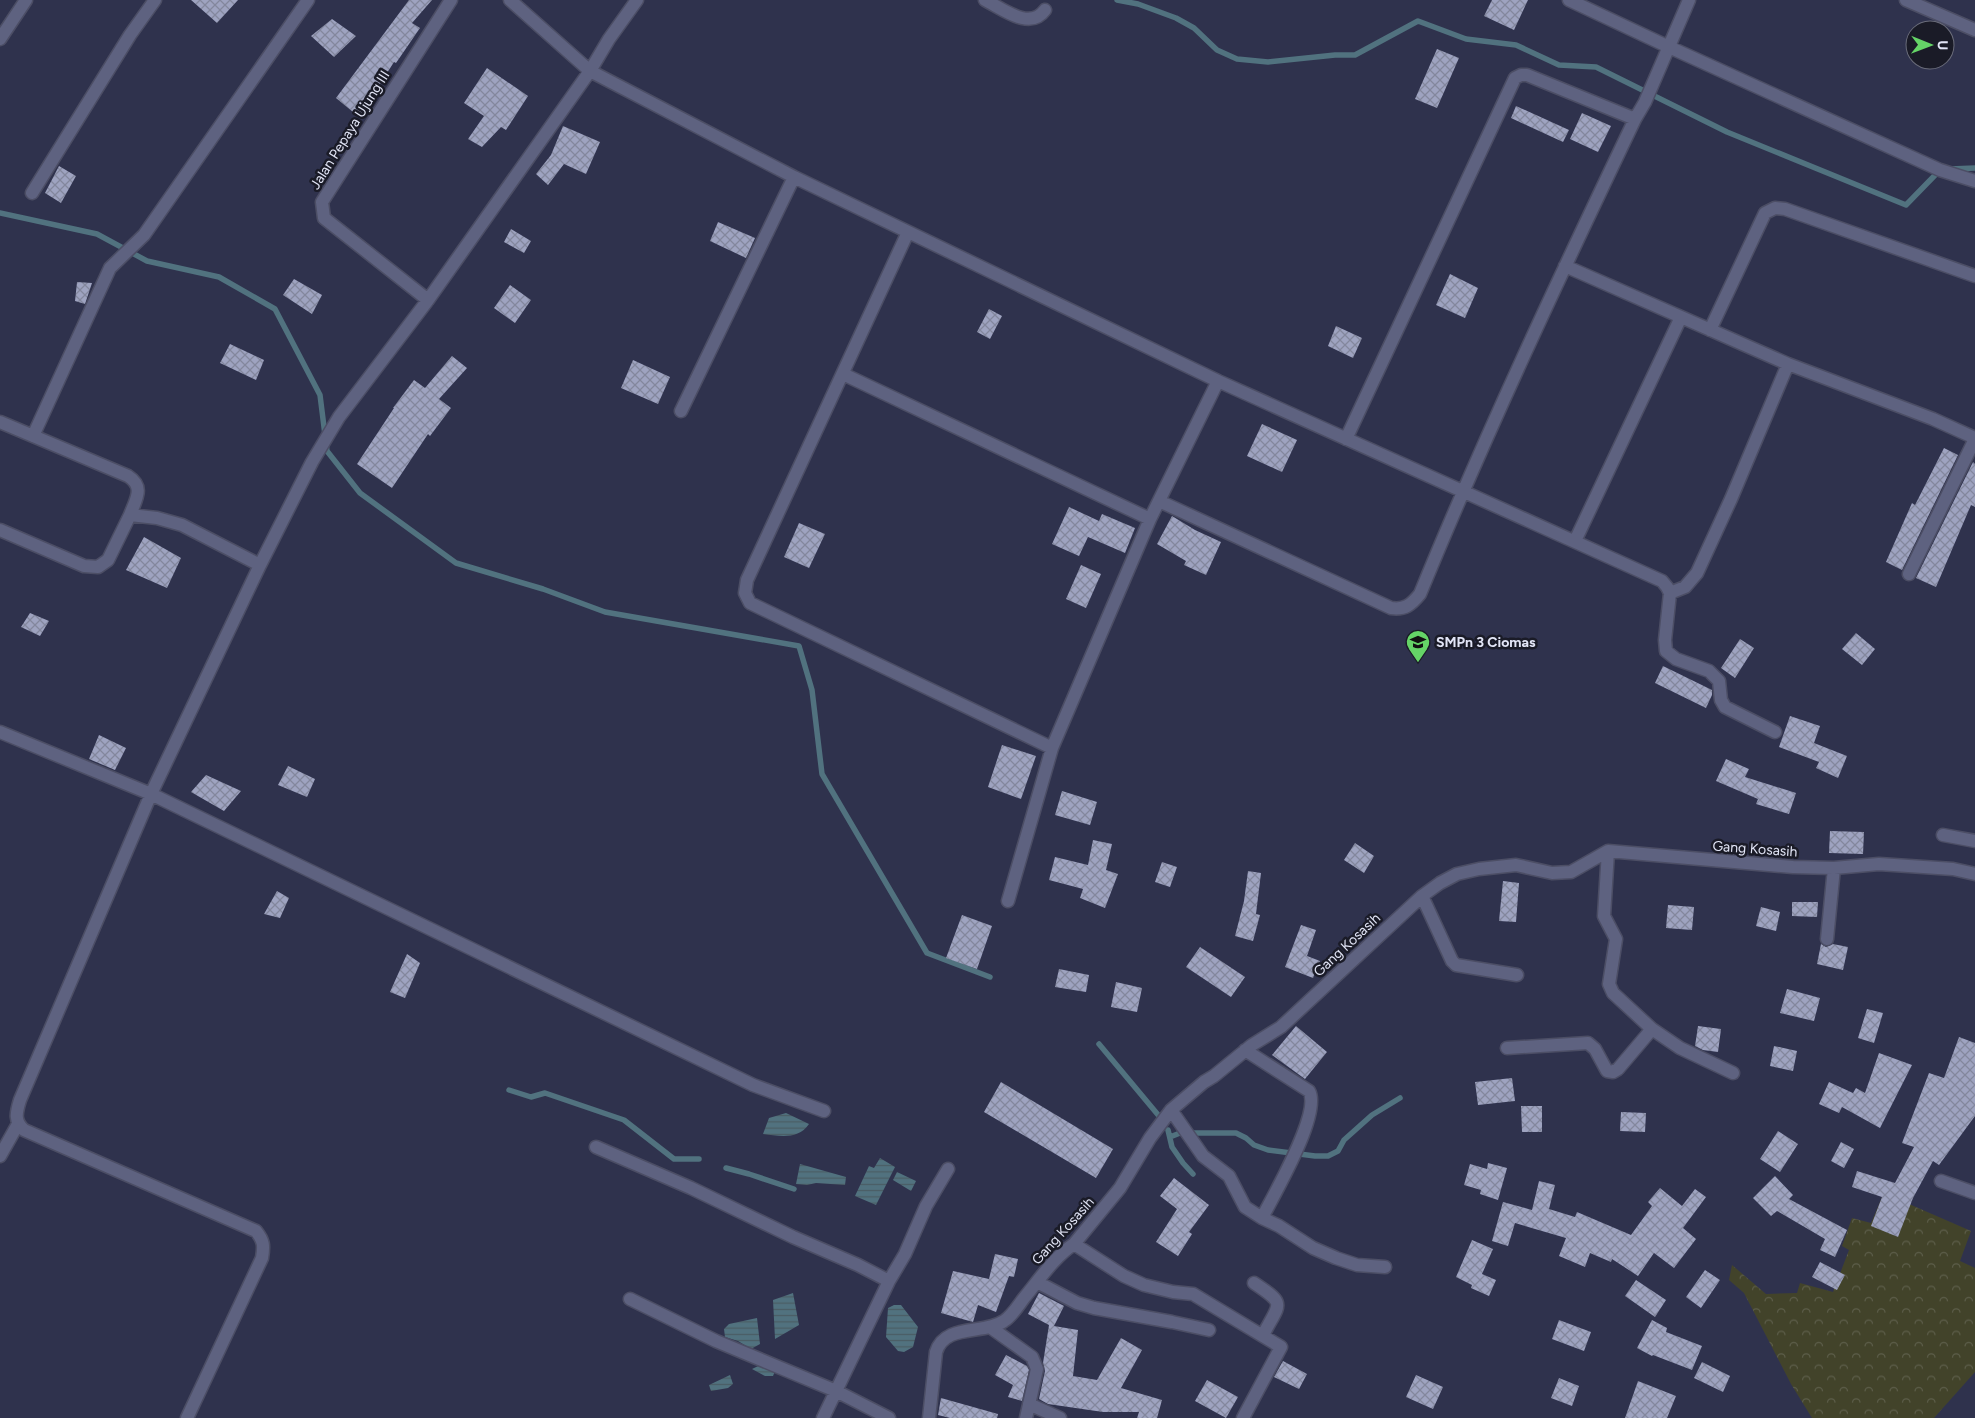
<svg xmlns="http://www.w3.org/2000/svg" width="1975" height="1418" viewBox="0 0 1975 1418" font-family="Figtree,sans-serif">
<style>
.forest{fill:url(#forest-crowns)}
.water{fill:url(#water-rules)}
.lines{fill:none;stroke-linecap:round;stroke-linejoin:round}
.stream{stroke:#51727f;stroke-width:5.5}
.building{fill:url(#building-cross-hatch)}
.minor-casing{stroke:#4c4e65;stroke-width:15}
.minor{stroke:#5e6280;stroke-width:12}
.labels{text-anchor:middle;dominant-baseline:central;stroke-width:5;stroke-linejoin:round;paint-order:stroke}
.street-label{font-size:14px;fill:#e2e5f6;stroke:#1a1b27}
.poi-label{font-size:14px;font-weight:bold;fill:#e2e5f6;stroke:#1a1b27;text-anchor:start}
</style>
<defs>
<pattern id="forest-crowns" width="20" height="18" patternUnits="userSpaceOnUse" patternTransform="scale(1.25)"><rect width="20" height="18" fill="#42432a"/><path d="M2 6a3 3 0 1 1 6 0M12 15a3 3 0 1 1 6 0" fill="none" stroke="#5d5e4a"/></pattern>
<pattern id="water-rules" width="6" height="5" patternUnits="userSpaceOnUse" patternTransform="scale(1.25)"><rect width="6" height="5" fill="#51727f"/><path d="M0 2.5h6" fill="none" stroke="#4a5c64"/></pattern>
<pattern id="building-cross-hatch" width="8" height="8" patternUnits="userSpaceOnUse" patternTransform="scale(1.25)"><rect width="8" height="8" fill="#9ea3c0"/><path d="M0 0l8 8M0 8l8-8" fill="none" stroke="#83879d"/></pattern>
</defs>
<rect width="100%" height="100%" fill="#2f324d"/>
<path class="forest" d="M1883,1195L1909,1204L1971,1231L1960,1261L1975,1268V1372L1934,1418H1812L1791,1384L1744,1293L1729,1280L1732,1265L1766,1294L1797,1293L1800,1283L1833,1292L1849,1250L1842,1246L1852,1218L1871,1223Z"/>
<path class="water" d="M786,1113L809,1124C798,1140 780,1136 763,1134L769,1118Z
M880,1158L895,1167L876,1205L855,1196L869,1166L874,1168Z
M800,1164L846,1177L845,1185L816,1183L807,1185L796,1184Z
M897,1172L916,1181L911,1191L893,1180Z
M793,1293L799,1325L775,1339L773,1300Z
M894,1305H901L918,1327L913,1347L904,1352L898,1351L886,1337L888,1308Z
M757,1318L760,1344L751,1349L738,1341L725,1337L724,1329L729,1324Z
M775,1358L778,1364L773,1376H765L752,1369Z
M730,1375L733,1384L728,1388L711,1391L709,1385Z"/>
<g class="lines">
<path class="stream" d="M1117,0L1138,4L1176,18L1194,28L1217,50L1237,59L1268,62L1335,55H1355L1418,21L1466,39L1516,45L1559,65L1596,67L1727,132L1906,205L1940,170
M1950,169L1975,168
M0,213L97,234L147,261L219,277L275,309L320,395L327,451L360,493L456,563L543,589L605,612L799,646L812,690L822,774L927,953L990,977
M1099,1044L1159,1116
M509,1090L531,1097L545,1093L624,1120L674,1159H699
M1168,1130L1172,1147L1183,1163L1193,1174
M1170,1137L1180,1133H1236L1246,1138L1254,1145L1268,1150L1315,1156H1328L1338,1151L1344,1140L1372,1115L1400,1098
M726,1168L749,1174L794,1189"/>
</g>
<path class="building" d="M191,0H238L217,23Z
M409,0H432L412,23L420,28L396,63L394,62L359,117L336,98Z
M1492,0H1528L1514,30L1484,16Z
M332,19L356,36L334,57L311,36Z
M1437,49L1459,58L1437,108L1415,99Z
M487,68L528,96L506,130L501,127L482,147L468,139L484,116L464,103Z
M1516,106L1569,130L1563,142L1511,118Z
M1582,113L1611,126L1598,152L1570,139Z
M563,126L600,142L586,174L564,164L548,185L536,174L551,155Z
M59,166L76,176L61,203L45,193Z
M718,222L755,238L746,258L710,241Z
M511,229L531,241L524,253L504,242Z
M1450,274L1478,288L1465,318L1436,305Z
M294,279L322,295L312,314L283,295Z
M77,282L92,283L85,304L75,301Z
M510,285L531,300L515,323L494,308Z
M989,309L1002,316L990,339L977,332Z
M1336,326L1362,338L1353,358L1328,346Z
M230,344L264,360L256,380L220,363Z
M452,356L467,368L439,399L451,408L430,436L428,434L392,488L357,464L394,408H393L414,380L425,388Z
M633,360L670,377L658,404L621,388Z
M1262,424L1297,440L1282,472L1247,456Z
M1944,448L1958,455L1902,570L1886,562L1912,503L1915,505Z
M1973,462L1975,464V507L1971,505L1936,587L1916,578Z
M1069,507L1099,521L1102,514L1135,528L1125,553L1088,537L1079,556L1052,544Z
M1172,516L1195,530L1221,542L1206,575L1184,565L1186,561L1157,544Z
M799,523L825,534L809,568L784,557Z
M144,537L181,558L167,588L126,570Z
M1081,565L1101,574L1086,608L1066,599Z
M30,613L49,621L40,636L21,627Z
M1856,633L1875,649L1862,665L1842,649Z
M1740,639L1754,648L1735,678L1721,668Z
M1663,666L1712,690V695L1706,708L1655,683Z
M1790,716L1820,726L1814,743L1847,756L1838,778L1816,768L1819,762L1779,747Z
M99,735L126,748L115,770L89,759Z
M1002,745L1036,756L1021,799L988,787Z
M1726,759L1749,769L1745,777L1796,793L1789,814L1756,804L1758,799L1716,781Z
M288,766L315,779L307,797L278,785Z
M206,775L241,791L224,811L191,792Z
M1062,791L1097,802L1090,825L1055,815Z
M1830,831L1864,832L1863,854L1829,853Z
M1093,840L1112,844L1106,870L1118,874L1105,908L1080,898L1083,889L1049,880L1055,857L1088,865Z
M1355,843L1374,856L1364,873L1344,860Z
M1162,862L1177,867L1170,887L1155,882Z
M1248,871L1261,873L1256,914L1260,915L1253,941L1235,936L1244,901Z
M1503,881L1519,883L1516,922L1499,921Z
M277,891L289,898L280,918L264,914Z
M1792,902H1818L1817,917L1792,916Z
M1668,905L1694,907L1692,930L1666,928Z
M1761,907L1780,912L1776,931L1756,926Z
M962,915L992,926L977,969L946,958Z
M1301,925L1316,930L1307,956L1320,961L1313,978L1285,967Z
M1821,944L1826,947L1833,944L1848,947L1843,970L1817,964Z
M1200,947L1245,977L1231,997L1186,967Z
M407,954L420,963L405,998L390,992Z
M1059,969L1089,975L1086,992L1055,987Z
M1116,982L1142,988L1137,1012L1111,1007Z
M1787,989L1820,998L1814,1021L1780,1013Z
M1867,1009L1883,1013L1874,1043L1858,1038Z
M1296,1026L1327,1052L1305,1079L1272,1055Z
M1698,1026L1721,1029L1718,1052L1703,1050L1695,1046Z
M1959,1037L1975,1043V1116L1939,1165L1933,1161L1913,1198L1898,1237L1871,1226L1882,1197L1852,1187L1857,1171L1895,1183L1914,1147L1902,1143L1929,1073L1944,1078Z
M1774,1046L1797,1051L1793,1071L1770,1066Z
M1879,1053L1912,1065L1880,1128L1842,1107L1839,1113L1819,1104L1829,1082L1853,1093L1856,1088L1865,1093Z
M1512,1078L1515,1101L1478,1105L1475,1082Z
M1001,1082L1113,1149L1096,1178L984,1112Z
M1521,1106H1542V1132H1522Z
M1621,1112L1646,1113L1645,1132L1620,1131Z
M1778,1131L1798,1144L1780,1172L1760,1159Z
M1841,1142L1854,1149L1844,1168L1831,1161Z
M1488,1163L1507,1168L1498,1200L1480,1194L1481,1190L1464,1185L1470,1164L1487,1169Z
M1775,1176L1793,1195L1789,1199L1847,1230L1835,1257L1820,1250L1825,1239L1777,1211L1771,1216L1753,1198Z
M1174,1178L1209,1205L1189,1232L1192,1234L1178,1256L1156,1242L1177,1209L1160,1196Z
M1539,1181L1555,1185L1549,1209L1575,1217L1577,1212L1631,1235L1652,1206L1648,1202L1660,1188L1682,1206L1695,1189L1706,1197L1683,1228L1696,1239L1674,1268L1654,1253L1638,1276L1612,1259L1611,1262L1590,1253L1585,1267L1559,1256L1566,1238L1515,1223L1508,1246L1492,1241L1503,1202L1532,1210Z
M1472,1240L1493,1249L1482,1274L1496,1280L1489,1296L1471,1288L1472,1285L1456,1277Z
M995,1254L1018,1259L1014,1277L1009,1276L996,1312L978,1305L973,1322L941,1313L953,1271L989,1279Z
M1820,1262L1845,1275L1837,1290L1812,1277Z
M1705,1270L1720,1280L1701,1308L1686,1297Z
M1636,1280L1666,1300L1655,1317L1625,1296Z
M1039,1293L1064,1306L1054,1326L1078,1330L1073,1376L1097,1380L1121,1338L1142,1350L1121,1388L1162,1400L1157,1418H1137L1139,1412H1103L1048,1404L1039,1399L1045,1371L1043,1363L1049,1325L1028,1314Z
M1559,1320L1591,1332L1584,1351L1552,1339Z
M1652,1320L1667,1328L1666,1332L1702,1346L1692,1370L1653,1355L1652,1356L1637,1348Z
M1006,1355L1027,1366L1029,1370L1022,1401L1008,1397L1013,1385L995,1375Z
M1283,1361L1307,1374L1299,1389L1274,1377Z
M1702,1362L1730,1376L1723,1392L1694,1378Z
M1416,1375L1443,1387L1433,1409L1406,1397Z
M1559,1378L1579,1386L1572,1406L1551,1398Z
M1207,1380L1238,1397L1226,1418L1195,1401Z
M1638,1381L1676,1396L1667,1418H1625Z
M941,1398L998,1414L997,1418H950L938,1415Z"/>
<g class="lines">
<g class="minor-casing">
<path id="minor" d="M510,0L590,71L794,177L1218,381L1662,581L1667,587L1670,593L1665,640L1666,651L1676,659L1709,671L1719,681L1721,700L1725,707L1775,732
M985,0C1003,9 1030,31 1045,10
M1569,0L1669,47L1940,170L1975,181
M1906,0L1975,30
M0,39L26,0
M32,193L130,35L155,0
M908,232L747,580L745,593L750,603L1052,748
M1565,266L1788,364L1933,419L1975,438
M428,300L324,218L322,202L451,0
M1710,330L1765,213L1775,208L1785,209L1975,276
M843,374L1150,519
M681,411L794,177
M0,422L128,476C145,487 136,499 130,515
M33,436L110,268L144,235L308,0
M1346,439L1515,78L1521,75H1527L1635,119
M1159,501L1391,608C1405,610 1411,605 1420,594C1486,433 1560,276 1635,119L1645,102L1689,0
M0,530L84,566L98,567L108,560L130,515L157,518L182,525L260,565
M1575,541L1681,317
M1909,574L1975,439
M1670,593L1685,587L1697,573L1731,499L1788,364
M0,732L151,794L753,1085L824,1111
M1943,835L1975,841
M1422,896L1452,961L1456,965L1517,975
M1008,901L1052,748L1150,519L1218,381
M1827,939L1834,868
M1652,1029L1680,1048L1733,1073
M1507,1048L1588,1043L1595,1049L1607,1071L1613,1072L1618,1069L1652,1029L1613,993L1609,984L1616,939L1604,916L1608,851
M1245,1050L1309,1091C1322,1113 1273,1196 1262,1218
M1171,1110L1203,1156L1229,1176L1245,1207L1262,1218L1279,1226L1313,1248L1336,1258L1357,1265L1385,1267
M596,1147L691,1188L793,1237L858,1265L889,1281
M0,1156L18,1124
M1941,1181L1975,1193
M1074,1244L1124,1276L1144,1285L1173,1292L1193,1294L1281,1347L1243,1418
M1037,1282L1077,1303L1094,1308L1172,1322L1209,1330
M1254,1283C1287,1305 1280,1302 1263,1335
M630,1299L716,1341L836,1391L889,1418
M990,1327L1032,1357L1037,1369L1026,1418
M1029,1404L1060,1418
M187,1418L262,1258C264,1246 264,1241 256,1231L24,1130C14,1121 16,1113 20,1100L151,794L260,565L312,462L339,417L428,300L590,71L609,39L637,0
M823,1418L889,1281L905,1254L926,1206L948,1169
M929,1418L936,1352C945,1323 984,1335 1004,1321C1012,1316 1018,1306 1024,1298C1039,1280 1054,1257 1074,1244L1120,1188L1150,1138L1171,1110L1204,1082L1214,1076L1252,1045L1281,1027L1422,896L1440,883L1457,874L1479,869L1516,865L1552,873L1571,872L1608,851L1793,867L1834,868L1879,864L1953,869L1975,874"/>
</g>
<use href="#minor" class="minor"/>
</g>
<defs>
<g id="school-pin" transform="scale(1.25)"><path d="M0 17L-7.5 6A9.5 9.5 0 1 1 7.5 6Z" fill="#65d467" stroke="#1a1b27"/><path d="M0-5L7-2L0 1L-7-2ZM-4 1L0 2.5L4 1V4Q0 6-4 4Z" fill="#111"/></g>
</defs>
<g fill-rule="evenodd">
<use href="#school-pin" x="1418" y="642"/>
</g>
<g class="labels">
<g class="street-label">
<text transform="translate(350 130) rotate(-58)">Jalan Pepaya Ujung III</text>
<text transform="translate(1755 849) rotate(4)">Gang Kosasih</text>
<text transform="translate(1347 945) rotate(-43)">Gang Kosasih</text>
<text transform="translate(1063 1231) rotate(-48)">Gang Kosasih</text>
</g>
<g class="poi-label">
<text x="1436" y="642">SMPn 3 Ciomas</text>
</g>
</g>
<g transform="translate(1930 45) rotate(91)"><circle r="24" fill="#1a1b27" stroke="#6a6c7a"/>
<path d="M0-4L9 19L0 12L-9 19Z" fill="#65d467"/>
<text y="-8" font-size="14" font-weight="bold" text-anchor="middle" fill="#e2e5f6">U</text>
</g>
</svg>
